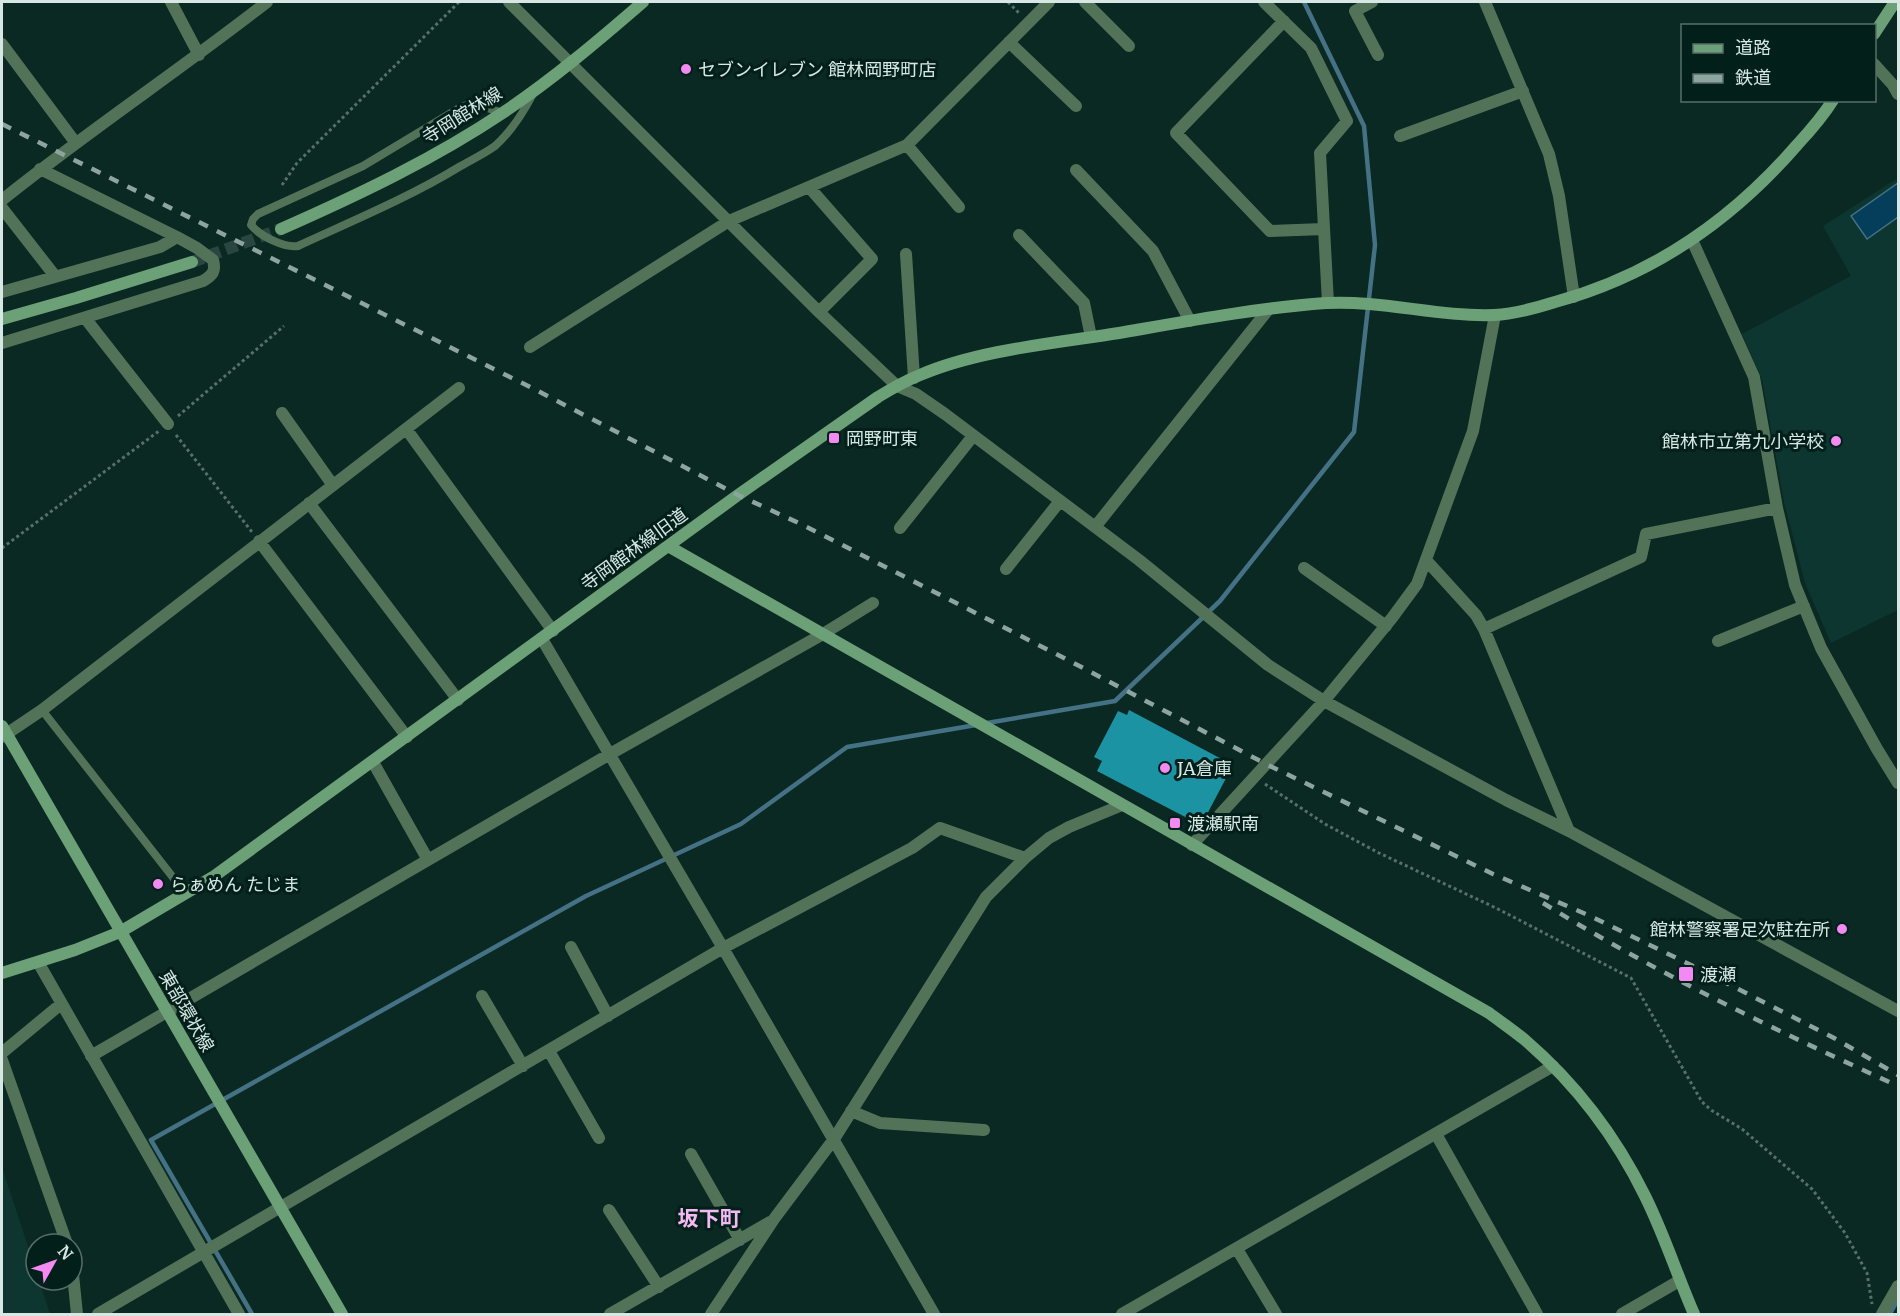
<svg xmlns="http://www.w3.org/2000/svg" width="1900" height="1316" viewBox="0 0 1900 1316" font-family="Merriweather,'Noto Sans JP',serif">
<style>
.built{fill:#0c362f}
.water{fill:#053e5b;stroke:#447184;stroke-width:1.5}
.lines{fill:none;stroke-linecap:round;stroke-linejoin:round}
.stream{stroke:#447184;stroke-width:4.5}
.building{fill:#1c93a3}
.secondary-tunnel{stroke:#2a4640;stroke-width:12;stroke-dasharray:12 6;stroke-linecap:butt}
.path{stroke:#57706b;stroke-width:3;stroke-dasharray:3 3;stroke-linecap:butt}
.lane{stroke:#537359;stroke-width:8}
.street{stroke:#537359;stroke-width:12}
.secondary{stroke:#6ca177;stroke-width:12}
.rail{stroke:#8ea49f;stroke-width:4.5;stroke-dasharray:10 10;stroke-linecap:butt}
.poi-dot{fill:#f28af2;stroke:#021f1a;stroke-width:2}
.labels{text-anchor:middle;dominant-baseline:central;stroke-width:6;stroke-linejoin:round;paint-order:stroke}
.poi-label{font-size:18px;fill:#d7e8e4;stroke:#021f1a;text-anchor:start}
.street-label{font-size:18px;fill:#d7e8e4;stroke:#021f1a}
.quarter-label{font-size:21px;font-weight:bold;fill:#f4b9f3;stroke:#021f1a}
</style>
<rect width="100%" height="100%" fill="#0b2923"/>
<path class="built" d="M1898,178V610L1831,643L1805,583L1784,502L1762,379L1742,334L1851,276L1823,226Z
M2,1167L36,1271V1280H39L50,1314H2Z"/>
<path class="water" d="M1898,183V217L1867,239L1851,216Z"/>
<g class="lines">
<path class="stream" d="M987,723L1115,701L1220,601L1354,432L1375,245L1364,126L1304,2
M252,1314L151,1140L586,896L741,824L847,747L976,725
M1890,1314L1898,1299"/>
</g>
<path class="building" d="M1129,710L1233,765L1205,818L1195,813L1191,820L1097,771L1102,761L1094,757L1118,711L1127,715Z"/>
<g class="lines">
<path class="secondary-tunnel" d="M192,262L281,229"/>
<path class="path" d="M1008,2L1019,13
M282,185L297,163L459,2
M178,416L284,326
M176,435L252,532
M2,548L159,431
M1265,784L1325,824L1379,853L1496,908L1631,978L1702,1102L1711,1110L1742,1129L1812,1189L1845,1233L1867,1273L1872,1304"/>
<path class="lane" d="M503,113L475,104H470L461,107L363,166L258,214L253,219L251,225C260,236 284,248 298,246C352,221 408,198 459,167C471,160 484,154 495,146C511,132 523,113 533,94
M42,710L186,894"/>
<path class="street" d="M171,2L199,55
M509,2L819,312L897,386L916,394L945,414L1139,560L1268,665L1324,701L1506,800L1569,831L1898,1011
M1085,2L1129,46
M1264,2L1311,48L1347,121L1320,153L1328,303
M1372,2L1355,11L1378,55
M1485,2L1549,154L1559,196L1574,297
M1284,21L1176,133L1270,231L1324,229
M1009,42L1076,106
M2,44L75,142
M1874,64L1893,85L1898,94
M1400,136L1523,91
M907,145L959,207
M40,169L177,237
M1076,170L1153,251L1190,321
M809,187L872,259L819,312
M2,200C88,131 180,70 267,2
M2,208L55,276
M1019,235L1084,303L1091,337
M1692,240L1754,377L1777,508L1795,585L1821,648L1877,749L1898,783
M906,254L914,378
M2,292L160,247L177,237L197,248L213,260C216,271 213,275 203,281L2,343
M85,318L168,424
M530,347L729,221L907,145L1049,2
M282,413L332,484
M407,430L553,631
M309,503L458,700
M1095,527L1268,310
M900,528L973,436
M259,541L407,737
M1426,560L1476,615L1484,629L1569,831
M1304,568L1386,626
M1006,569L1060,501
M1484,629L1641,557L1646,534L1777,508
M542,639L723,948L934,1314
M1718,641L1804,606
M2,737L42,710L459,388
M373,762L428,860
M1192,845L1324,701L1392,618L1417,584L1473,431L1495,315
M571,947L608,1016
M38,962L239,1314
M482,996L523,1066
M549,1051L599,1138
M2,1053L61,1004
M91,1056L610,754L823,634L873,603
M2,1060L67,1244
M851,1111L880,1123L984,1130
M1436,1134L1537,1314
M691,1154L740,1240
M609,1210L659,1287
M1237,1249L1276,1314
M72,1265L77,1314
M98,1314L723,948L912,848L940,828L1025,858
M610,1314L770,1222
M711,1314L774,1219L834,1139L986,897L1025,858L1049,838L1069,827L1122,805
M1122,1314L1553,1066
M1622,1314L1679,1281
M1882,1314L1898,1286"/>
<path class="secondary" d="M1874,34L1895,2
M281,229C358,195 434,159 504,112C553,79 598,41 643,2
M2,319L76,298L192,262
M668,546L1489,1013C1501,1022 1513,1030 1525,1040C1575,1083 1616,1137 1645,1196C1664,1234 1677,1275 1694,1314
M2,726L342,1314
M2,973L75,950L120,932L213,877L738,495L878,397C891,389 905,381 920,375C978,350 1056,343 1119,333C1188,321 1257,308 1326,303C1382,300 1438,317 1494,315C1514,314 1536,308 1555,302C1651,276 1732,220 1797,145C1810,131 1823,116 1833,100"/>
<path class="rail" d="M2,124L536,390L738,495L803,525L1064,658L1266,764L1493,874L1588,915L1693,966L1834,1038L1898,1075
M1543,903C1656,973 1777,1031 1898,1086"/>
</g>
<g class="poi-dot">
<circle cx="686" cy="69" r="6"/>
<rect x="828" y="432" width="12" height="12" rx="3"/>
<circle cx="1836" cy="441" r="6"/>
<circle cx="1165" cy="768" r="6"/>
<rect x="1169" y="817" width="12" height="12" rx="3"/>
<circle cx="158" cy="884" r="6"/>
<circle cx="1842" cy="929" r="6"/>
<rect x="1678" y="966" width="16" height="16" rx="3"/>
</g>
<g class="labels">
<g class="poi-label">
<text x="698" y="69">セブンイレブン 館林岡野町店</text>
<text x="846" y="438">岡野町東</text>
<text x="1824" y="441" text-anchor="end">館林市立第九小学校</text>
<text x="1177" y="768">JA倉庫</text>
<text x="1187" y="823">渡瀬駅南</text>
<text x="170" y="884">らぁめん たじま</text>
<text x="1830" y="929" text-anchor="end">館林警察署足次駐在所</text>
<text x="1700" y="974">渡瀬</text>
</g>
<g class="street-label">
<text transform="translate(462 115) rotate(-32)">寺岡館林線</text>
<text transform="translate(634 549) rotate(-36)">寺岡館林線旧道</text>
<text transform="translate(187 1011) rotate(60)">東部環状線</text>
</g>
<g class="quarter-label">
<text x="709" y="1218">坂下町</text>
</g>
</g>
<rect width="1900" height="1316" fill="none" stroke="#d7e8e4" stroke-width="6"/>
<rect x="1681" y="24" width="195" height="78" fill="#021f1a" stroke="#576f6b" stroke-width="1.5"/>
<rect x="1693" y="44" width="30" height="9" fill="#6ca177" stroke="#576f6b" stroke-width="1.5"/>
<text x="1735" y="54" font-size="18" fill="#d7e8e4">道路</text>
<rect x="1693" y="74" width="30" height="9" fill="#8ea49f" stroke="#576f6b" stroke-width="1.5"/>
<text x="1735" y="84" font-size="18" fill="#d7e8e4">鉄道</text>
<g transform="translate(54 1262) rotate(50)"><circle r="28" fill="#021f1a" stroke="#576f6b" stroke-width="1.5"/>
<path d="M0-4.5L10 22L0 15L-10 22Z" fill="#f28af2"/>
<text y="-9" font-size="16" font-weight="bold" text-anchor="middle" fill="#d7e8e4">N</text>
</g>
</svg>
